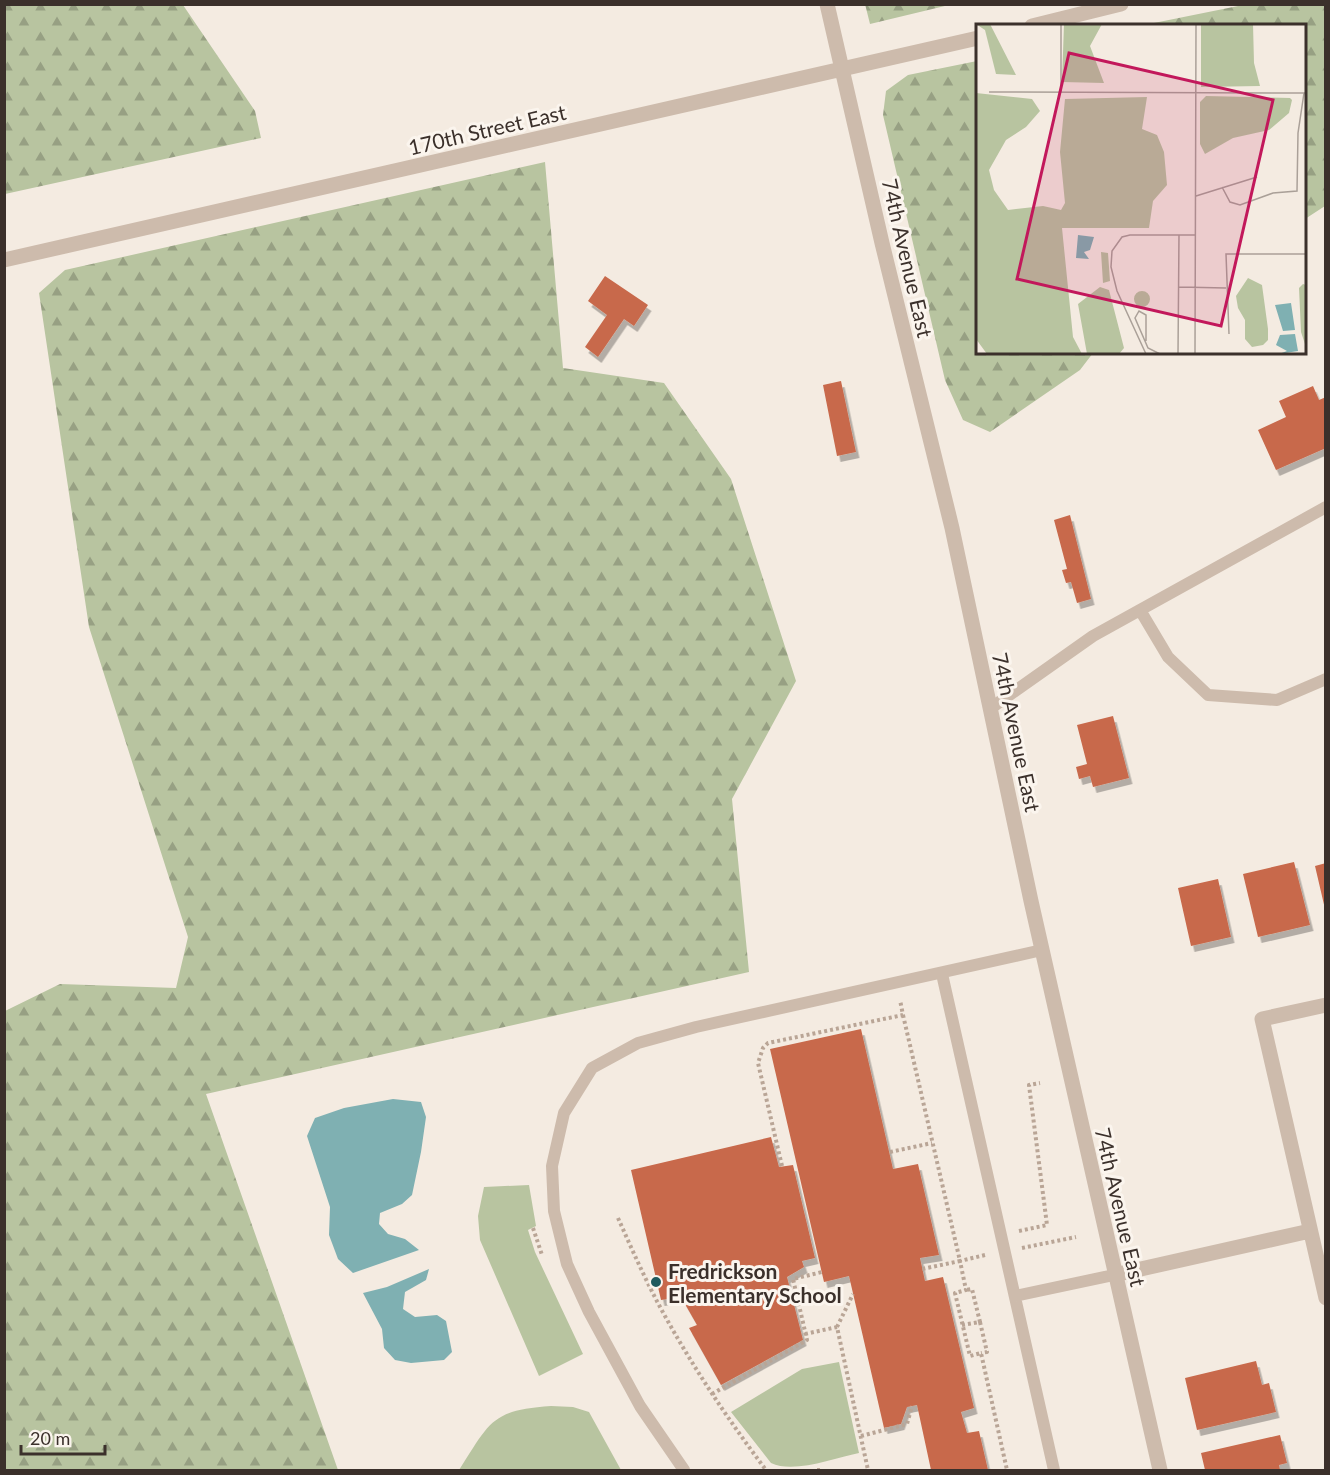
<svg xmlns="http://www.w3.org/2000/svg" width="1330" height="1475" viewBox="0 0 1330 1475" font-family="Lato,sans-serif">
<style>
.forest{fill:url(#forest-firs)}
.green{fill:#b8c4a0}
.water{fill:#7fb0b2}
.building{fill:#c8694b;filter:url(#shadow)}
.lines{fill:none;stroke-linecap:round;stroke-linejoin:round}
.path{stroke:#b9a596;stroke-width:4;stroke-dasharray:3 3;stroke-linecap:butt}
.service{stroke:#cdbbac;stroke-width:12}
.minor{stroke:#cdbbac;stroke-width:15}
.poi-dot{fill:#1f5a5e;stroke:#fbf5ee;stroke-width:2}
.labels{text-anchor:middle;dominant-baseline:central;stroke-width:6;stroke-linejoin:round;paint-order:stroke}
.street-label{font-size:21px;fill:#3b302b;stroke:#fbf5ee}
.poi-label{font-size:21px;font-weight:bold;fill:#3b302b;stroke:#fbf5ee;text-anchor:start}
.inset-road{fill:none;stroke:#aaa098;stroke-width:1.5}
.view{fill:#c2185b;fill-opacity:0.15;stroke:#c2185b;stroke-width:3}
.inset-edge{fill:none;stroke:#3b302b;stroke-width:3}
</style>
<defs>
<pattern id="forest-firs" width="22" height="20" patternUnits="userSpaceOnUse" patternTransform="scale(1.5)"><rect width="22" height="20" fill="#b8c4a0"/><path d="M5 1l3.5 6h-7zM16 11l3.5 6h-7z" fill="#97a083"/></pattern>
<filter id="shadow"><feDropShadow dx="3.5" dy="6" stdDeviation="0" flood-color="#0004"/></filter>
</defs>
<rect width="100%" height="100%" fill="#f4ebe1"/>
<path class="forest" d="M865,4H949V5L870,24Z
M4,5H183L255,111L261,138L5,194Z
M1243,5H1325V206L1305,219L1304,26L1144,25Z
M977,61L978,352L1093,353L1080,370L990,432L963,420L945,380L883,115L886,91L908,75Z
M545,162L563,368L664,383L731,479L796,681L732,799L749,972L206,1094L338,1470H5V1011L60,984L176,988L188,937L89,627L39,293L65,270Z"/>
<path class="green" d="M529,1185L536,1226L528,1230L535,1252L583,1354L539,1376L480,1240L478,1216L484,1187Z
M839,1362L859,1453C834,1458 794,1474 771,1463L731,1412L802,1369Z
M551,1406L573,1407L589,1412L621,1470H459C490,1422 491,1410 551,1406Z"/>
<path class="water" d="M393,1099L421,1102L426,1117L421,1152L412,1195L402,1204L380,1213L379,1224L388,1234L405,1239L419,1250L353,1273L338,1259L329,1235L330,1207L307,1136L315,1118L344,1108Z
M429,1269L426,1280L405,1292L403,1309L415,1317L437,1315L446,1321L452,1352L444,1360L411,1363L395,1360L384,1348L382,1329L363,1293L387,1287Z"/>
<path class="building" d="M605,276L648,305L634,326L624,319L598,357L585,347L607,315L588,301Z
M841,381L856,452L837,456L823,385Z
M1313,386L1319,400L1326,397V448L1276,470L1258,430L1286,417L1279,401Z
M1070,515L1091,599L1077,603L1071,582L1066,583L1062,570L1067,569L1054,520Z
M1113,716L1129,778L1093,787L1090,776L1079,779L1076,767L1087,764L1077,725Z
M1294,862L1310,925L1258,937L1243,874Z
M1326,863V909H1325L1315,866Z
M1218,879L1231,937L1191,946L1178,888Z
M861,1029L893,1169L918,1164L939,1255L920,1258L925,1281L943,1277L974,1408L961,1412L967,1433L979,1431L988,1470H931L917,1405L907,1407L901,1424L884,1428L849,1276L824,1282L770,1049Z
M771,1137L779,1167L793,1165L815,1258L802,1261L804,1267L787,1277L803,1340L721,1385L689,1328L697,1325L681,1297L661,1300L631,1170Z
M1256,1361L1262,1385L1269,1383L1276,1412L1197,1430L1185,1378Z
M1280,1435L1287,1463L1279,1465L1280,1470H1205L1201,1453Z"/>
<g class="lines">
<path class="path" d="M903,1015L960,1261L922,1269
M890,1152L932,1143
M782,1166L758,1063L763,1048L768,1043L903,1015L900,1000
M618,1218C631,1247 644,1277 659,1305C690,1363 727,1418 766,1470
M533,1228L542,1255
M1019,1231L1047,1225L1029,1085L1040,1083
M1022,1248L1076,1237
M985,1255L960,1261L966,1290L955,1293L970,1356L981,1353L1007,1470
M980,1322L987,1352L981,1353
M962,1325L980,1322L972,1289L966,1290
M837,1327L853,1294
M805,1334L837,1327L868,1470
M712,1394L807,1340L793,1279L822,1272
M861,1436L907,1424L912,1406
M817,1470H821"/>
<path class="service" d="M1140,610L1168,657L1208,695L1277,700L1326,679
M991,708L1093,636L1326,507
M942,974L1054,1470
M1015,1296L1114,1275
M684,1470L640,1406L589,1312L567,1264L554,1211L552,1166L564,1113L592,1068L638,1043L696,1027L1042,950"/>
<path class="minor" d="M827,4L882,243L952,528L1031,901L1160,1470
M1032,26L1121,4
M4,260L978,38
M1326,1005L1262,1019L1326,1298
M1114,1275L1310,1231"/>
</g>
<circle class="poi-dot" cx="656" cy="1282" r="6"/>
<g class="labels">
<g class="street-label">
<text transform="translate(487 129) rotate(-13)">170th Street East</text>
<text transform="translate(908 258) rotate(77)">74th Avenue East</text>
<text transform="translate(1017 732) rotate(78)">74th Avenue East</text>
<text transform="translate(1121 1207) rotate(77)">74th Avenue East</text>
</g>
<g class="poi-label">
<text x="668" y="1270">Fredrickson<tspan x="668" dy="24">Elementary School</tspan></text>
</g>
</g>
<g transform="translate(976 24)">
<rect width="330" height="330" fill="#f4ebe1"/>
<path d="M0,0H14L40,51L20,50L9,6ZM88,0H126L114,22L128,59L86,58ZM225,0H277L278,39L284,62L225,63ZM0,69L56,75L64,87L50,103L30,116L13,146L18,166L32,186L67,182L85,186L89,179L84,128L89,75L171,73L166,105L181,111L188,128L191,161L177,177L173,204H86L97,313L106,330H11L0,315ZM230,72L314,74L316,76L313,89L293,106L257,114L229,130L224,120V78ZM272,254L286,261L292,305V316L287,321L276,323L269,315V296L262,284L260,272ZM327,260L330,261V323L325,308L323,264Z" fill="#b8c4a0"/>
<path d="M125,228L132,229L134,257L127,259ZM124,263L133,266L148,324L143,330H111L102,280ZM158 275a8 8 0 1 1 16 0a8 8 0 1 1-16 0Z" fill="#b8c4a0"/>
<path d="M102,211L118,213L114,226L108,228L113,235L100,234ZM315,279L319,306L307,307L299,281ZM319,310L322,327L303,330L311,327L300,321L304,311Z" fill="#7fb0b2"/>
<path class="inset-road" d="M85,0V69M13,68L330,69M246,163L254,178L264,181L297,169L321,167L322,109L328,69M220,172L281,153M203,263L250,264M253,310L250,230H330M170,317V291L163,287L159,294L172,324L184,330M170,330L141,267L135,243L136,227L146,213L154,211H219M202,330L203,211M219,330L220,0"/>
<path class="view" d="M93,29L297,76L245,302L41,255Z"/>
<rect width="330" height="330" class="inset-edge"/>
</g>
<rect width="1330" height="1475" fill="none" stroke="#3b302b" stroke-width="12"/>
<path d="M21 1445v9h84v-9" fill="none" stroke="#3b302b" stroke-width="3"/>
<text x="30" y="1445" font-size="18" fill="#3b302b" stroke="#fbf5ee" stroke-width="4.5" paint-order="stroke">20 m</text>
</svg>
